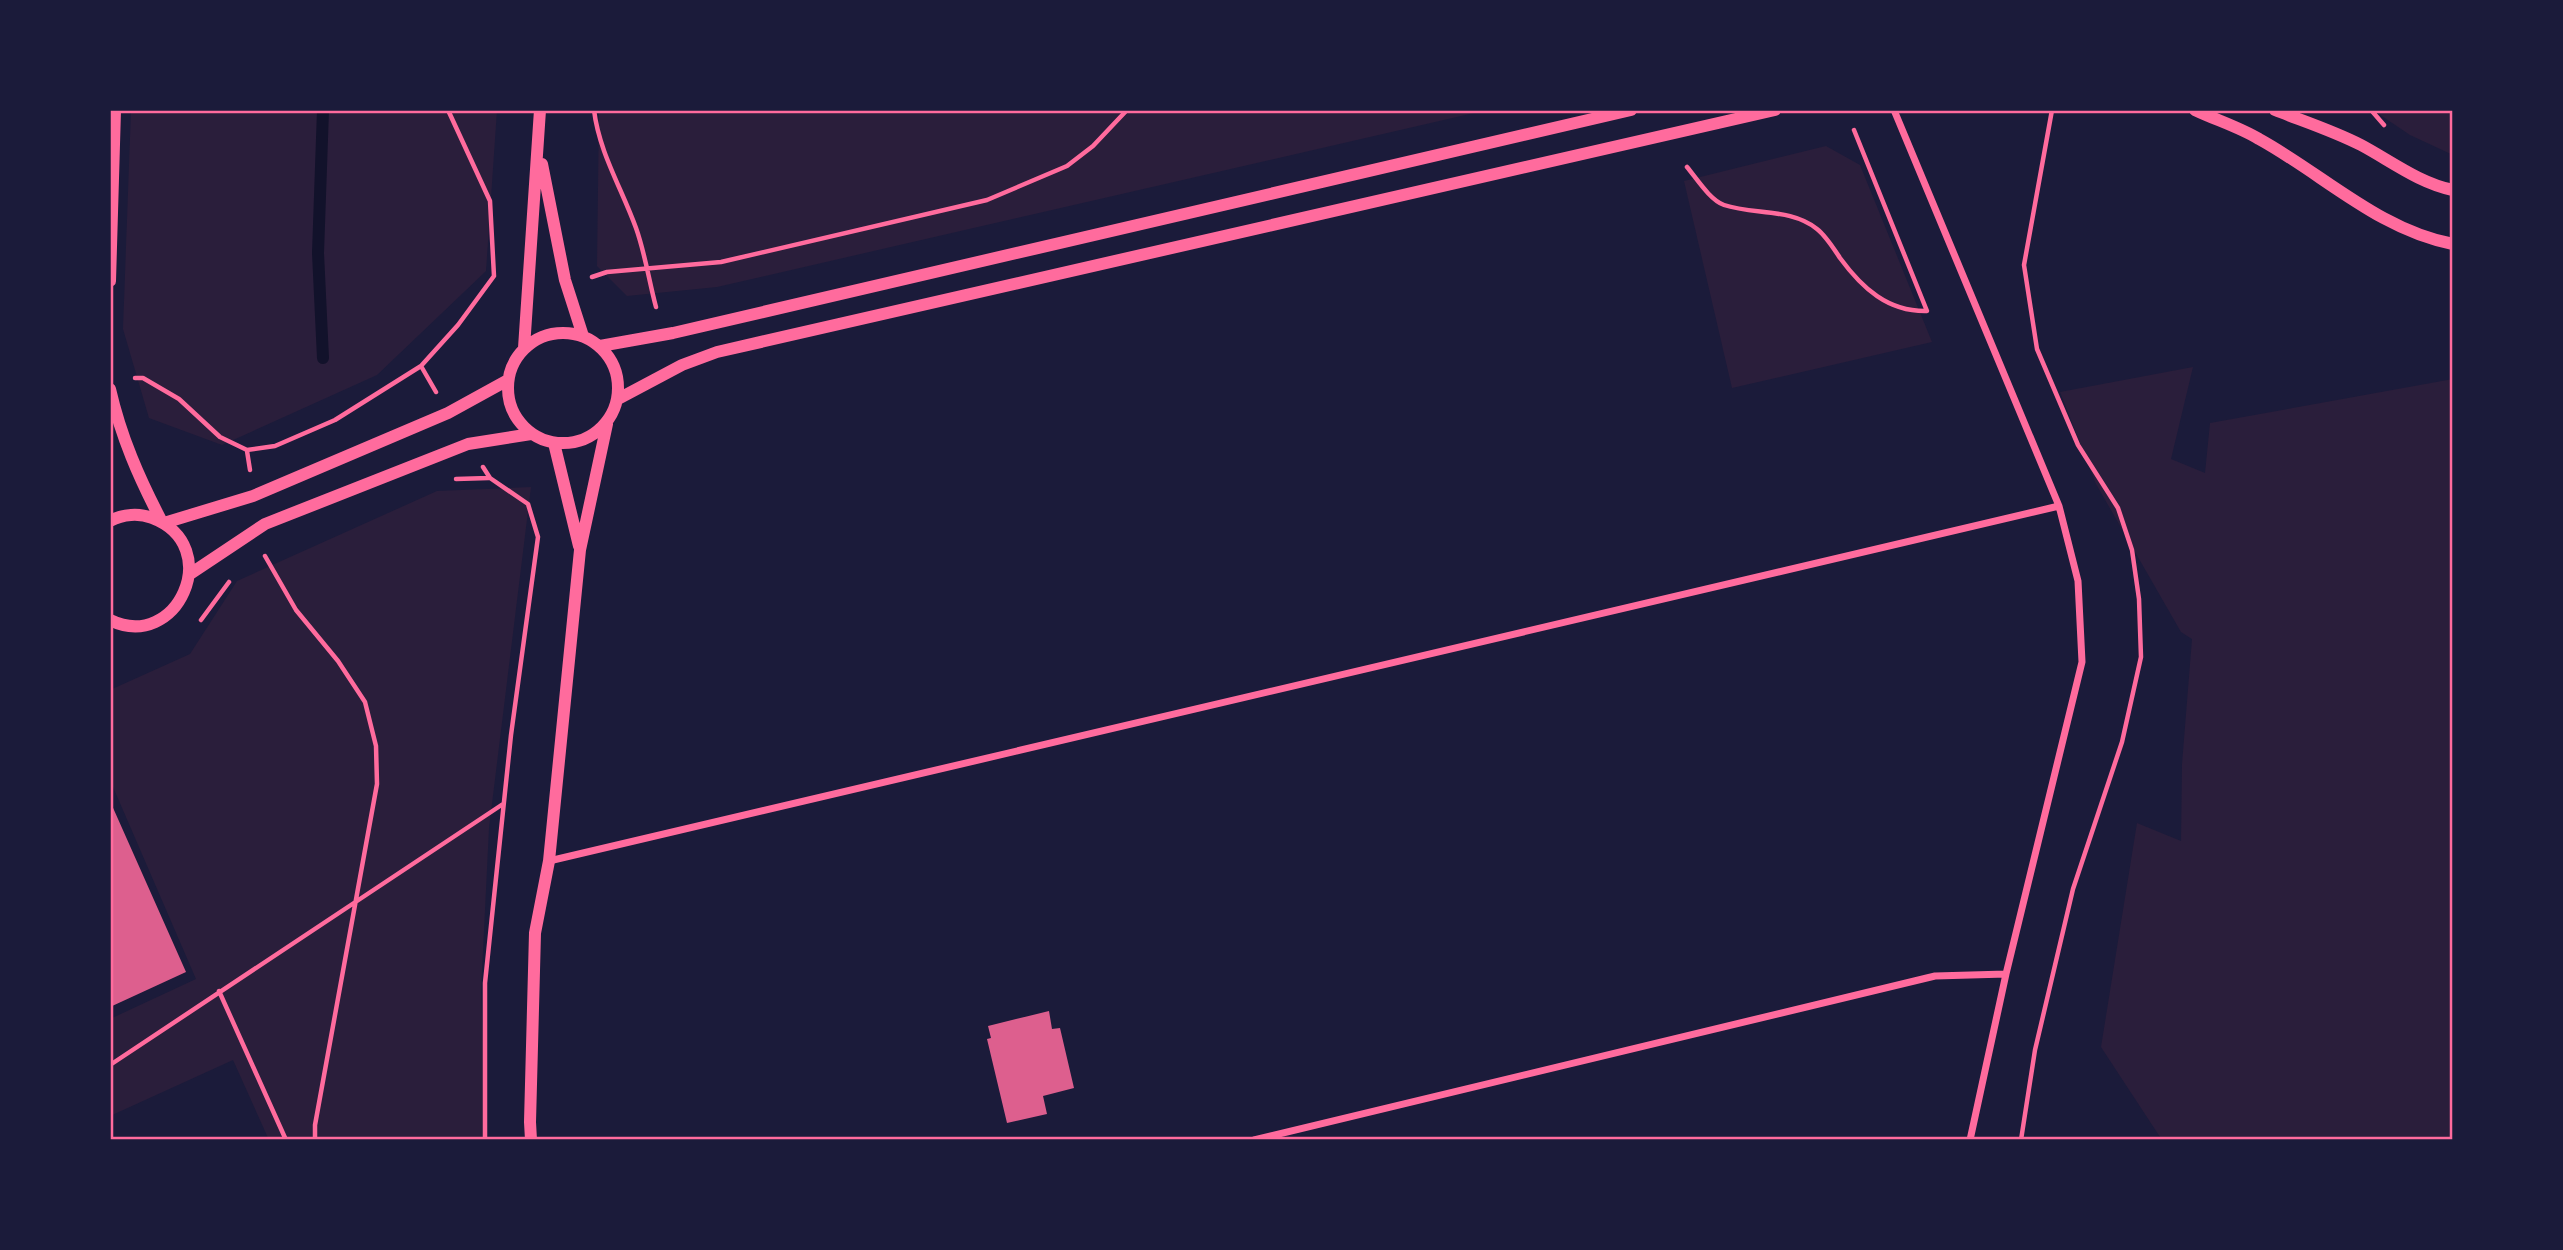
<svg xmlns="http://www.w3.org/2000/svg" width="2563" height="1250" viewBox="0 0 2563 1250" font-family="Inter,sans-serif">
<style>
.green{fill:#2a1e3b}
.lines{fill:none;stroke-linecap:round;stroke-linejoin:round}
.stream{stroke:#12122b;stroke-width:12}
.building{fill:#dd5f8e}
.path{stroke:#ff6b9d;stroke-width:4.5}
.minor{stroke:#ff6b9d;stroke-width:7}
.tertiary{stroke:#ff6b9d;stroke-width:12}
.neatline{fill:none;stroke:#ff6b9d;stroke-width:2.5}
</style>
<rect width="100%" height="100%" fill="#1b1b3a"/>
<path class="green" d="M131,110H497L486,271L377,375L222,445L149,418L123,329Z
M599,110H1487L717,287L627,296L597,266Z
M2373,110H2453V155L2410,135Z
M1826,146L1860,165L1932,342L1732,388L1684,181Z
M2193,367L2171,459L2205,473L2210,423L2453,379V1140H2162L2101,1047L2137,823L2181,841L2182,764L2192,639L2181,632L2096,484L2060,392Z
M531,487L489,828L481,992L487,1140H269L233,1060L110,1116V1019L196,979L110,780V690L190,654L237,581L437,491Z"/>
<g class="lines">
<path class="stream" d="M323,110L318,253L323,358"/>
</g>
<path class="building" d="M110,801L186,972L110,1007Z
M1049,1011L1052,1029L1060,1028L1074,1088L1043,1096L1047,1114L1007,1123L987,1039L991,1038L988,1026Z"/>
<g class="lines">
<path class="path" d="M594,110C599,152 622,189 636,228C645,253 649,281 656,307
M2371,110L2384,125
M1687,167C1697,179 1710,200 1724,205C1754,215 1791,208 1817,229C1826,236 1834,249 1840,258C1862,288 1888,312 1927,311L1854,130
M592,277L607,272L721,262L987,200L1067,166L1093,146L1127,110
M421,366L436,392
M135,378H143L179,399L220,437L247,450L275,446L335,420L421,366L458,325L494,276L490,201L448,110
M247,451L250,470
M483,467L490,478L528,504L538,537L511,735L485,983V1140
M456,479L489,478
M265,556L296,610L338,661L365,702L376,746L377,784L315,1125V1140
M201,620L229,582
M219,991L286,1140
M110,1065L503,804
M2021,1140L2035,1050L2073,889L2122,742L2141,657L2139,599L2132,550L2118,508L2078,445L2037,349L2024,265L2052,110"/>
<path class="minor" d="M1894,110L2059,506L2078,581L2082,662L2006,974L1970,1140
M549,861L2059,506
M1254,1140L1935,976L2006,974"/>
<path class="tertiary" d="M2195,110C2216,120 2239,127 2259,139C2323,174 2379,230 2453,244
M2275,110C2303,121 2334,131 2361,145C2391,161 2419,183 2453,190
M542,164L565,280L583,336
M110,281L115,110
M508 388a55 55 0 1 1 110 0a55 55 0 1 1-110 0Z
M600,346L673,333L1631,110
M524,348L540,110
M110,389C121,437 139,478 162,522
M618,399L682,365L717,352L1775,110
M554,443L579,546
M110,521C123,514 139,513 152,518C226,546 177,653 110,620
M164,523L253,496L448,413L508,380
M190,574L265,524L468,444L531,434
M531,1140L530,1122L535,933L549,861L580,550L607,424"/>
</g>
<rect width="2563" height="1250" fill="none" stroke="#1b1b3a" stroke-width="224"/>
<rect x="112" y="112" width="2339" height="1026" class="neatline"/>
</svg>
